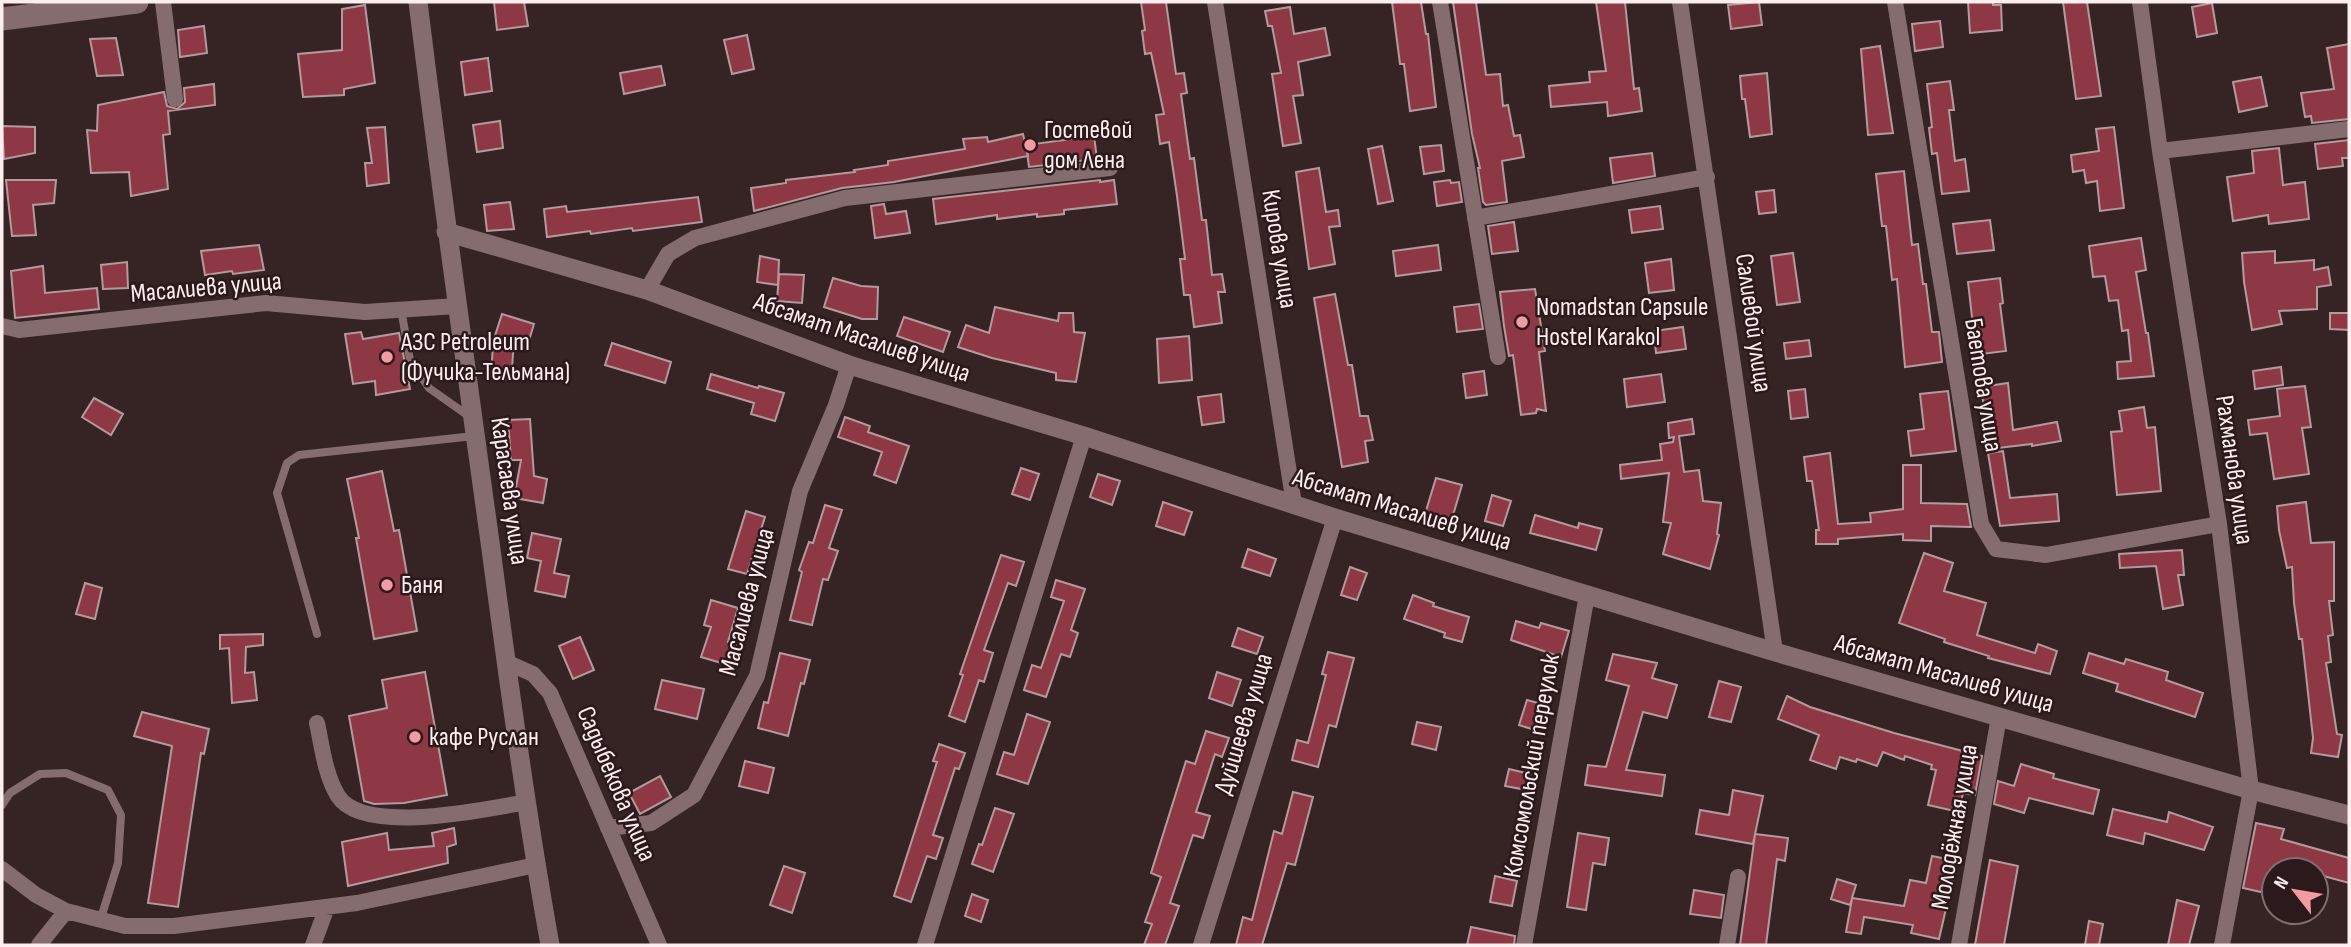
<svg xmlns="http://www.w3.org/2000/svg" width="2351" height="947" viewBox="0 0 2351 947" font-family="'Sofia Sans Condensed',sans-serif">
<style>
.building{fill:#8e3845;stroke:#b39a9c;stroke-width:2}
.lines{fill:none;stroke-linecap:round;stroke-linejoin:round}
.service{stroke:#856d6f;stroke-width:8}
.minor{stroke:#856d6f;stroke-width:16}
.tertiary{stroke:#856d6f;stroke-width:19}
.secondary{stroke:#856d6f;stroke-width:23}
.poi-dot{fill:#f49aa3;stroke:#2c191b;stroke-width:2.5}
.labels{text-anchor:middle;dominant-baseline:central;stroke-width:5;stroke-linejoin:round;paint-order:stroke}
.poi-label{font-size:26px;fill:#fceeef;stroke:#2c191b;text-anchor:start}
.street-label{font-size:26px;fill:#fceeef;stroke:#2c191b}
</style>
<rect width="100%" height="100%" fill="#362324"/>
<path class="building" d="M494,2H524L528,26L497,30Z
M1141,2H1166L1176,74L1184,73L1187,93L1181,94L1190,159L1194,158L1202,220H1206L1212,275L1222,274L1225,292H1218L1222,323L1194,327L1190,295H1184L1180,259H1185L1177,196L1169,142L1160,144L1156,115L1164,114L1151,53L1145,54L1142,31L1145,30Z
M1392,2H1421L1426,34H1428L1436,107L1410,111L1404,64H1400Z
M1453,2H1476L1486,75L1500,74L1503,106L1508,105L1514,136L1520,135L1524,157L1502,161L1507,202L1486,205L1483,202L1478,168H1480L1472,134Z
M1596,2H1625L1634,89L1639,88L1642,111L1608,116L1607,102L1551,107L1549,86L1590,82L1589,72L1606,71Z
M1759,2L1762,25L1731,29L1728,5Z
M1968,2H1993V5H2001L2002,30L1970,33Z
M2063,2H2087L2101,96L2076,99Z
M2212,3L2217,33L2197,37L2192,7Z
M365,5L375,83L344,89V95L303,97L298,54L342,50V9Z
M1290,7L1294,34L1325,28L1330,55L1298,62L1303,95L1293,96L1301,143L1283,146L1272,74L1281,73L1272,26H1268L1265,11Z
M1940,21L1943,47L1915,51L1912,24Z
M204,26L207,53L180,57L178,30Z
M747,35L754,69L732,74L724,40Z
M116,38L123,75L97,76L90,39Z
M2349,44V119L2312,123L2311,116L2305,117L2301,93L2334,89L2327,48Z
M1880,46L1893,133L1868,135L1861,49Z
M488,58L492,91L465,95L461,62Z
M661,66L665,85L624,94L620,73Z
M1767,73L1772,134L1750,137L1745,99H1742L1740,76Z
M2261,77L2267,106L2239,112L2233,82Z
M1950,81L1954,110H1949L1955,161L1965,159L1969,191L1942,194L1937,153L1932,154L1929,128L1932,127L1927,84Z
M214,84L215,105L168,111L170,134L163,135L168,189L131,196L129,172L91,173L87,130L97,131L98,105L164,92L167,106L177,109L185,102L184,88Z
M500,121L503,148L477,152L473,125Z
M2,126L35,127V153L4,159Z
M385,127L389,183L367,186L365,163H372L367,128Z
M2114,127L2124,208L2100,211L2097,181L2086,183L2084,170L2073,172L2071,155L2099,151L2096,129Z
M1023,134L1028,156L894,182L842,188L754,211L751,188L786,183V180L855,172L854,170L888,165V161L965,149L963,139L987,137L988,142Z
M1094,136L1097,159L1029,167L1026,145Z
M2349,140V158H2342L2343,166L2318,169L2315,144Z
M1441,145L1444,171L1424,174L1420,147Z
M1382,146L1393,201L1378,204L1368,149Z
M2279,148L2283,185L2305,182L2309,219L2269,224L2268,215L2233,221L2227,177L2254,173L2252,151Z
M1652,153L1655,176L1613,183L1610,158Z
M1319,168L1326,212L1338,210L1340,226L1329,227L1335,264L1309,269L1296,172Z
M1904,171L1912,245L1918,244L1923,284H1926L1932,332H1939L1942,362L1905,367L1897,279L1892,280L1886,226H1882L1876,174Z
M6,180H56L54,203L33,205L36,235L12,236Z
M1100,180V182L1114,180L1117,204L1064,210V214L1037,217V214L997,219V215L936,224L933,199Z
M1450,180L1451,183L1459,182L1462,202L1437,206L1434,182Z
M1774,190L1776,212L1759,214L1756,192Z
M698,197L702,222L633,231L632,228L591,234L590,231L547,237L544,209L566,206L567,212Z
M510,202L514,229L487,231L484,205Z
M884,204L886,214L906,211L910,233L875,238L871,206Z
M1660,206L1663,229L1632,233L1629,210Z
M1990,220L1994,250L1957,254L1953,224Z
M1514,222L1518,251L1492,254L1488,226Z
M2141,238L2146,270L2136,272L2146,333H2148L2154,376L2118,379L2117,362L2131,361L2128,330L2122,331L2118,300L2109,301L2105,276L2093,277L2089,246Z
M259,245L264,270L233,274L232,271L205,275L201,251Z
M1438,245L1441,270L1396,276L1393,251Z
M2275,251V263L2314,260V270L2328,267L2331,285L2317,287V309L2279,311L2282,324L2252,330L2244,282L2242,253Z
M1793,253L1800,302L1777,305L1771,256Z
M760,256L779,260L778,285L757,282Z
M1671,259L1674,290L1649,293L1645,263Z
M127,262L128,288L103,289L101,265Z
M43,266L45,293L97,288L99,309L15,318L11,271Z
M779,274L804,275L802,303L777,301Z
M833,278L861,286L878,287L877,319H862L824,307Z
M2000,278L2003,303L2000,304L2006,351L1974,355L1970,326H1973L1968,282Z
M1535,289L1545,351L1539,352L1546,411L1537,409L1536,413L1521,415L1513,355L1509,356L1504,326L1500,292Z
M1335,294L1348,365H1352L1360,416H1368L1373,440L1365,441L1368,462L1342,467L1314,298Z
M1479,304L1483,329L1457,332L1454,307Z
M995,307L1058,321L1059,313H1073L1074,332L1085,333L1076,382L1056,380V373L992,358L958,347L966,325L989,333Z
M2330,313H2349V330L2330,329Z
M502,314L534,324L527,347L514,342L511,380L491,379L493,342Z
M904,317L950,332L943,352L897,336Z
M1683,327L1686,349L1656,353L1654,331Z
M361,332L363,339L399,333L410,389L376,395L375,381L353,384L345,334Z
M1189,336L1192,380L1159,383L1157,339Z
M1809,340L1811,356L1786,359L1784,343Z
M612,343L671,362L665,383L605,365Z
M2281,367L2283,385L2255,389L2253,371Z
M1484,371L1487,395L1466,398L1463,374Z
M711,374L758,388L759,386L784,393L775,421L751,414L754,403L707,389Z
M1661,374L1665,402L1627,407L1624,379Z
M2008,383L2013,430L2057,422L2061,441L2032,446V444L1990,449L1981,387Z
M2305,386L2311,427L2302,428L2309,474L2274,479L2267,433L2250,435L2248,420L2280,416L2277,389Z
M1805,389L1808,417L1791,419L1788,391Z
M1948,391L1956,451L1911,456L1908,431L1924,429L1920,394Z
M1221,394L1224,422L1202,425L1198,397Z
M94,398L123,414L111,435L82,417Z
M2144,407L2147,428L2155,427L2161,491L2117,495L2111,432L2122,431L2119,411Z
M845,417L870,426L868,432L909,446L896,483L874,475L882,452L838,437Z
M530,419L534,476L547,479L543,503L514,498L521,460H511L508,420Z
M1692,419L1694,434L1679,436L1684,472L1699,470L1703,501L1721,503L1717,534L1719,535L1710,569L1663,554L1671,523L1663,522L1669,473L1621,479L1620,465L1662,460L1660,444L1673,442L1674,437L1669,438L1668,423Z
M2003,451L2010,498L2057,494L2059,521L2000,526L1988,453Z
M1830,453L1838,524L1871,522L1870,513L1903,509V465H1921V503L1967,504L1971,527L1931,526V541L1903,540V534L1838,539V544H1816V530H1819L1812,481H1807L1804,457Z
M1021,468L1039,474L1030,500L1012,494Z
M382,471L394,531L399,530L417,631L374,639L356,538H359L347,479Z
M1098,474L1120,481L1112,505L1090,497Z
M1436,478L1462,485L1451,522L1425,514Z
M1492,495L1511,501L1503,526L1485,521Z
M1163,502L1192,512L1184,535L1156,526Z
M2306,502L2311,543L2334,542V601H2329L2333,635L2328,636L2331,662L2326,663L2337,734L2342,735L2338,757L2311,753L2313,738L2302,639H2299L2294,603L2292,567L2287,568L2279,530L2277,506Z
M825,505L842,510L829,548L838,551L828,580L823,579L812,625L790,620L802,572L799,570L809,542L813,543Z
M746,511L765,517L747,574L728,569Z
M1535,515L1578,528L1579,523L1602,529L1596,550L1530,533Z
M532,533L561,539L554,573L569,576L565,597L535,591L541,561L527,558Z
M1248,549L1276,559L1270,576L1242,567Z
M2182,550L2184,575H2178L2183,605L2163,609L2156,566L2120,568L2119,554Z
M1924,553L1953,563L1944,591L1986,603L1977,635L2035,653L2038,644L2057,651L2050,674L1988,658L1989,656L1944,642L1945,639L1899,623Z
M1001,555L1024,562L1016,586L1008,583L984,650L993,653L984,682L979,680L965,722L949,716L963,675L960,674Z
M1350,567L1367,573L1357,600L1341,595Z
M1056,580L1085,589L1071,630L1078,633L1070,657L1061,654L1046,697L1024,690L1032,665L1041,668L1064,601L1051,597Z
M85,583L102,588L95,619L76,614Z
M1413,595L1434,603L1433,606L1469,617L1462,642L1444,637L1445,633L1404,619Z
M711,600L738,608L728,642L742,646L735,667L701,657L711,627L704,625Z
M1516,621L1539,628L1541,623L1569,631L1561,657L1511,640Z
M1238,628L1263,637L1257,654L1232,646Z
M263,634V645L246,647L245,673L254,672L257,700L232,703L229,648L220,649V635Z
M580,637L594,670L573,679L559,646Z
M1328,652L1354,658L1336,727L1329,725L1318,767L1292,760L1297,740L1308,743L1326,675L1322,674Z
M780,653L810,660L804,684L801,683L788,736L758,728L764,702L768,703Z
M2089,653L2124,664L2126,659L2168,672L2166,680L2203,693L2195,717L2116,691L2118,684L2083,673Z
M1613,654L1657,663L1652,678L1677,685L1667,718L1643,712L1626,770L1665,775L1662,796L1585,785L1588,765L1606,767L1629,686L1606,680Z
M425,672L447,795L404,803L374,804L364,801L349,716L387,708L382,680Z
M1217,672L1241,680L1232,706L1209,698Z
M662,680L704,689L697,719L655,709Z
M1719,681L1741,687L1731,722L1709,717Z
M1787,696L1810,707L1894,733L1982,756L1975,795L1963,793L1959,812L1928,805L1936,770L1931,769L1932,765L1905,756L1904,760L1883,752L1877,766L1857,759L1856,762L1840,757L1836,769L1810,760L1819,735L1778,719Z
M1527,700L1549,706L1541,732L1519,725Z
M142,712L209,729L204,754L201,753L178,907L148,903L172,746L134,736Z
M1027,714L1050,722L1028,784L997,774L1004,752L1014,755Z
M1417,722L1441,727L1436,750L1412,744Z
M1206,731L1229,738L1222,757L1215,754L1196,812L1210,816L1203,838L1193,835L1170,903L1179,906L1165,945H1144L1152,924L1145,922L1161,877L1151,873L1186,761L1195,764Z
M939,744L965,753L959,769L955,768L933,835L943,838L936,859L927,856L911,902L894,896L937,762L933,761Z
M745,761L774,768L768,793L739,786Z
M2021,764L2054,774L2053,778L2099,790L2093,814L2029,798L2024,813L1994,804L1998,781L2014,786Z
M1509,769L1535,775L1532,791L1505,786Z
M660,776L671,797L640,814L629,793Z
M1733,790L1763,796L1753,844L1696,834L1700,810L1729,815Z
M1293,792L1313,797L1295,865L1287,863L1262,945H1236L1243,917L1252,920L1274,831L1282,834Z
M995,808L1014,814L993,872L972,864L979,844L982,845Z
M2113,809L2167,822L2169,812L2213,827L2204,850L2145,833L2143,844L2107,835Z
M2256,823L2284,829L2281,839L2349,858V883L2316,874V870H2274V895L2243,888Z
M454,828L456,844L447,847L448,863L348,886L342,842L387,833L389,850L434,846L432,833Z
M1578,833L1609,838L1605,865L1593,863L1586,910L1567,907Z
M1755,834L1788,838L1785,861L1777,859L1766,945H1740Z
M1932,856L1957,861L1939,939L1911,933L1913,925L1864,917L1861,934L1846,932L1852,899L1850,905L1831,899L1837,879L1856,885L1852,898L1904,906L1910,880L1926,883Z
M1990,860L2018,866L2004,945H1975Z
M784,866L805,873L792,913L770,905Z
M1495,876L1517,881L1512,906L1490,902Z
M1694,890L1724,895L1721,918L1690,914Z
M972,894L988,900L981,922L965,916Z
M2177,900L2199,906L2189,945H2168Z
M2089,921L2103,924L2099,945H2085Z
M1471,927L1515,936L1514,945H1467Z"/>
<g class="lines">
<path class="service" d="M401,309L410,360L429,388L470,417
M317,634L277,493L287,463L299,455L474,436
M2,805L10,793L40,774L66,773L108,790L121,815L118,863L100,921"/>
<path class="minor" d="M163,2L175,99
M1215,2L1294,504
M1440,2L1498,357
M1680,2L1775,652
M1895,2L1981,524L1996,549L2046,555L2219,524
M2140,2L2160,151L2219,524L2251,790L2222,945
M2160,151L2349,129
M1475,218L1707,177
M647,290L668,254L695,238L845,198L1110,168
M2,326L19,330L266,303L365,312L457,306
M506,662L533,674L550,693L659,945
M317,723C322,746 325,775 338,796C363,836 487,809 527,802
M608,828L651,823L694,795L757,676L800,491L836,405L849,365
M2,869L36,895L66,911L125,926H174L357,903L536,865
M39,945L66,911
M313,945L327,907
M925,945L1084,436
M1201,945L1335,518
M1524,945L1587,595
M1727,945L1738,877
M1959,945L1999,717"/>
<path class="tertiary" d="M418,2C440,182 465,362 490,542C508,677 526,811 550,945
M446,232L647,290L849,365L1084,436L1335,518L1775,652L2251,790L2349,815"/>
<path class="secondary" d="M2,19L137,2"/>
</g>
<g class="poi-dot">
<circle cx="1030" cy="145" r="7"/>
<circle cx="1522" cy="322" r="7"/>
<circle cx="387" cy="357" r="7"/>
<circle cx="387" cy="585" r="7"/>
<circle cx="415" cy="737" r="7"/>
</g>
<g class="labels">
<g class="poi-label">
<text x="1044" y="130">Гостевой<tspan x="1044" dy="30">дом Лена</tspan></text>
<text x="1536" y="307">Nomadstan Capsule<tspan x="1536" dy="30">Hostel Karakol</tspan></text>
<text x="401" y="342">АЗС Petroleum<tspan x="401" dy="30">(Фучика-Тельмана)</tspan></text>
<text x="401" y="585">Баня</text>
<text x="429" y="737">кафе Руслан</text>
</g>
<g class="street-label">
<text transform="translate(1279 249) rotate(81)">Кирова улица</text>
<text transform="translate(206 288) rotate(-5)">Масалиева улица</text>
<text transform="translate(1753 323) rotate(82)">Салиевой улица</text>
<text transform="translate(862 338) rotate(19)">Абсамат Масалиев улица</text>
<text transform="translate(1983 385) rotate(81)">Баетова улица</text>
<text transform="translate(2234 470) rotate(82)">Рахманова улица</text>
<text transform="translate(509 491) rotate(82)">Карасаева улица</text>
<text transform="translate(1402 510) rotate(17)">Абсамат Масалиев улица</text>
<text transform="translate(747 602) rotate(-75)">Масалиева улица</text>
<text transform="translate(1944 674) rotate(16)">Абсамат Масалиев улица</text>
<text transform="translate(1244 724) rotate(-73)">Дуйшеева улица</text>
<text transform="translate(1532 766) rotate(-80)">Комсомольский переулок</text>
<text transform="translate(616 784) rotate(67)">Садыбекова улица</text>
<text transform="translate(1955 827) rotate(-80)">Молодёжная улица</text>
</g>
</g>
<rect width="2351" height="947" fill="none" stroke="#fceeef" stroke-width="7"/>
<g transform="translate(2295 891) rotate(301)"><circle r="33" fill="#2c191b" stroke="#7f6e70" stroke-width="2"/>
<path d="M0-5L12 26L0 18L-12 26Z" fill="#f49aa3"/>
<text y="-10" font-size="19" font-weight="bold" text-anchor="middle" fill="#fceeef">N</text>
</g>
</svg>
